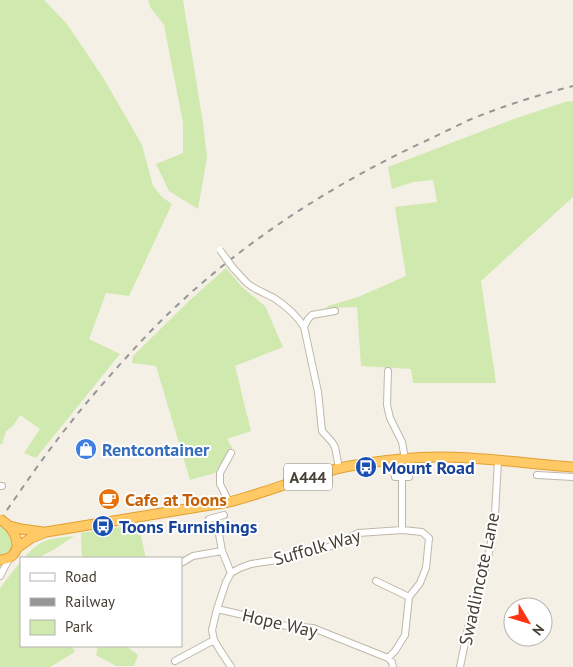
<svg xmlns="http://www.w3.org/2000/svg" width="573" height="667" viewBox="0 0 573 667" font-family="'PT Sans',sans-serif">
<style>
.green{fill:#cfe9ae}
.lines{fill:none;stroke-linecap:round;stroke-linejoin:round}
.minor-casing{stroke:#c0b7a9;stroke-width:8}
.highway-casing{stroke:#e29f32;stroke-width:11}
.minor{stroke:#fff;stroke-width:6}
.highway{stroke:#ffca66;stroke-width:9}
.rail{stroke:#969696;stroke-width:2;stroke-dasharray:6 6;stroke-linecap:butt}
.minor-bridge-casing{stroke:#c0b7a9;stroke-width:8;stroke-linecap:butt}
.highway-bridge-casing{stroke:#e29f32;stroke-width:11;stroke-linecap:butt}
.minor-bridge{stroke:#fff;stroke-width:6}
.highway-bridge{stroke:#ffca66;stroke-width:9}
.labels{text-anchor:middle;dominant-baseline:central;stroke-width:4;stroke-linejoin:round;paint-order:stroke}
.shield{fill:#fff;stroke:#7e7972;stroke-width:1}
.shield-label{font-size:16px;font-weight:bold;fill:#474035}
.shop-label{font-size:18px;font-weight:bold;fill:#366cbe;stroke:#fff;text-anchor:start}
.transit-label{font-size:18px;font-weight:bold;fill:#164399;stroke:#fff;text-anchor:start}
.food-label{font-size:18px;font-weight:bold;fill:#c56008;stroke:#fff;text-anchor:start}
.street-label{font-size:18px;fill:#474035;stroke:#fff}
</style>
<rect width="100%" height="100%" fill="#f4f0e6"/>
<path class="green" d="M0,0H44L67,24L104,79L142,145L153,186L162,197L172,204L129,296L106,293L89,339L120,354L36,458L24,453L40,429L20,415L13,426L6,431L2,444H0Z
M148,0H183L203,123L207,157L198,209L169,191L156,164L183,153V123L164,25L150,7Z
M573,101V197L481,281L496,383H413L411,369L361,366L357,307L326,308L328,306L358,297L406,276L395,207L437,202L433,180L413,182L392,189L388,167L511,120L565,102Z
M226,268L242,287L265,306L283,347L235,366L251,431L227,439L232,448L215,473L190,480L156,366L132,363L133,356L190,300Z
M2,524L14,538L12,551L0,558V528Z
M138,524L146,558H82L81,533Z
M74,536L55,549L38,558H24C41,538 49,539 74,536Z
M21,561V646H72L75,652L50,667H0V588Z
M98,646H126L138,655L134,666H116L96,655Z"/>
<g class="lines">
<g class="minor-casing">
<path id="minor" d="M233,268C238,273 242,278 247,283C255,290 265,293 274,298C286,306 297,315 304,327L318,392L322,431L332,442L335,447L339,468
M304,327L308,319L312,315L335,311
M388,371L387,405L390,418L402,442L405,459
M537,475L573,477
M395,477H409
M402,477V530
M0,486H2
M229,502L220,484V473L231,453
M216,517L222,551L231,573
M209,519L224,515
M181,563L193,556L222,551
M0,576L10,557
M376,581L409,597
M217,609L261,619L278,625L313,628L388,658L392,662L393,667
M175,661L214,640
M231,667L218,647L214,640L212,630L217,609L226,582L231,573L240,568L251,564L284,559L307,552L326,548L340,542L358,533L402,530L422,532L429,538L426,568L420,583L409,597L405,635L395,651L388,658
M460,667L468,628L487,562L490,548L495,515L498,460"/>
</g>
<g class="highway-casing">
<path id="highway" d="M10,526L21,529L43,532
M17,548L31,538L46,532L229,502C270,492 308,474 350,466C379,461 410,457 440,457C485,457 529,464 573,467
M0,560C24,558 20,533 4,522"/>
</g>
<use href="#minor" class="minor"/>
<use href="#highway" class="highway"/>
<path class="rail" d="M0,520C19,493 37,466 57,440C85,403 116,368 148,334C228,251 327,186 432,138C444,132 457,126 469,120C503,106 538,95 573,86"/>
<g class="minor-bridge-casing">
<path id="minor-bridge" d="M220,250L233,268"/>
</g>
<g class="highway-bridge-casing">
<path id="highway-bridge" d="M0,519L4,522"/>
</g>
<use href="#minor-bridge" class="minor-bridge"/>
<use href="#highway-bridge" class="highway-bridge"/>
</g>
<defs>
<g id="shop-disc" transform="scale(1.125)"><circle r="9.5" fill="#3f7fe0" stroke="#fff"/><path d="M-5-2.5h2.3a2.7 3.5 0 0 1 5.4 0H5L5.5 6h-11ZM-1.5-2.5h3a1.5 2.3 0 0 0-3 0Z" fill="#fff"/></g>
<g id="bus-disc" transform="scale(1.125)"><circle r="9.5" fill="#1a4fb4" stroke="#fff"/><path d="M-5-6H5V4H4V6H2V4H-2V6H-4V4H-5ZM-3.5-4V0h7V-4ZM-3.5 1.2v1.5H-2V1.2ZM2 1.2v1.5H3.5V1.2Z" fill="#fff"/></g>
<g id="cafe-disc" transform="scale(1.125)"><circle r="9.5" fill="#e8710a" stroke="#fff"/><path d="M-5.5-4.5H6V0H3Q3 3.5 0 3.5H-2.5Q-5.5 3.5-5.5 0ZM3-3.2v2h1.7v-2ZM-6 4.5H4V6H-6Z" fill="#fff"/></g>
</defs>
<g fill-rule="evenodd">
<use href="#shop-disc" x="86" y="449"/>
<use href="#bus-disc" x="366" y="467"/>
<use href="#cafe-disc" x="109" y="499"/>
<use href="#bus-disc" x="103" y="526"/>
</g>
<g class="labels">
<rect class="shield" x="284" y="463.5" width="48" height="27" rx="4"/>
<g class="shield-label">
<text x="308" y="477">A444</text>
</g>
<g class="shop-label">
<text x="102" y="449">Rentcontainer</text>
</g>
<g class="transit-label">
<text x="382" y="467">Mount Road</text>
<text x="119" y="526">Toons Furnishings</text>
</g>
<g class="food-label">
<text x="125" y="499">Cafe at Toons</text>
</g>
<g class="street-label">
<text transform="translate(317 547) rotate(-16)">Suffolk Way</text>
<text transform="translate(479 579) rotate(-78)">Swadlincote Lane</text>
<text transform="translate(280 623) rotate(13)">Hope Way</text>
</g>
</g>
<rect x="20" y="557" width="162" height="90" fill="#ffffff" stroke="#b5b3ae"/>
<rect x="30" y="573" width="25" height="8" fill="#ffffff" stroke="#b5b3ae"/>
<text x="65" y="582" font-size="15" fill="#474035">Road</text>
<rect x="30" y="598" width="25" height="8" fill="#969696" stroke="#b5b3ae"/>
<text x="65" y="607" font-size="15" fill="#474035">Railway</text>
<rect x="30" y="620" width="25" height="15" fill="#cfe9ae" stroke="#b5b3ae"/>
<text x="65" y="632" font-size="15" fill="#474035">Park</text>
<g transform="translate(528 622) rotate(128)"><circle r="24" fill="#ffffff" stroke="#b5b3ae"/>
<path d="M0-4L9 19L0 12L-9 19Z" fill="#ff3212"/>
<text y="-8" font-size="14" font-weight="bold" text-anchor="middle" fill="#474035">N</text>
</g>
</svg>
